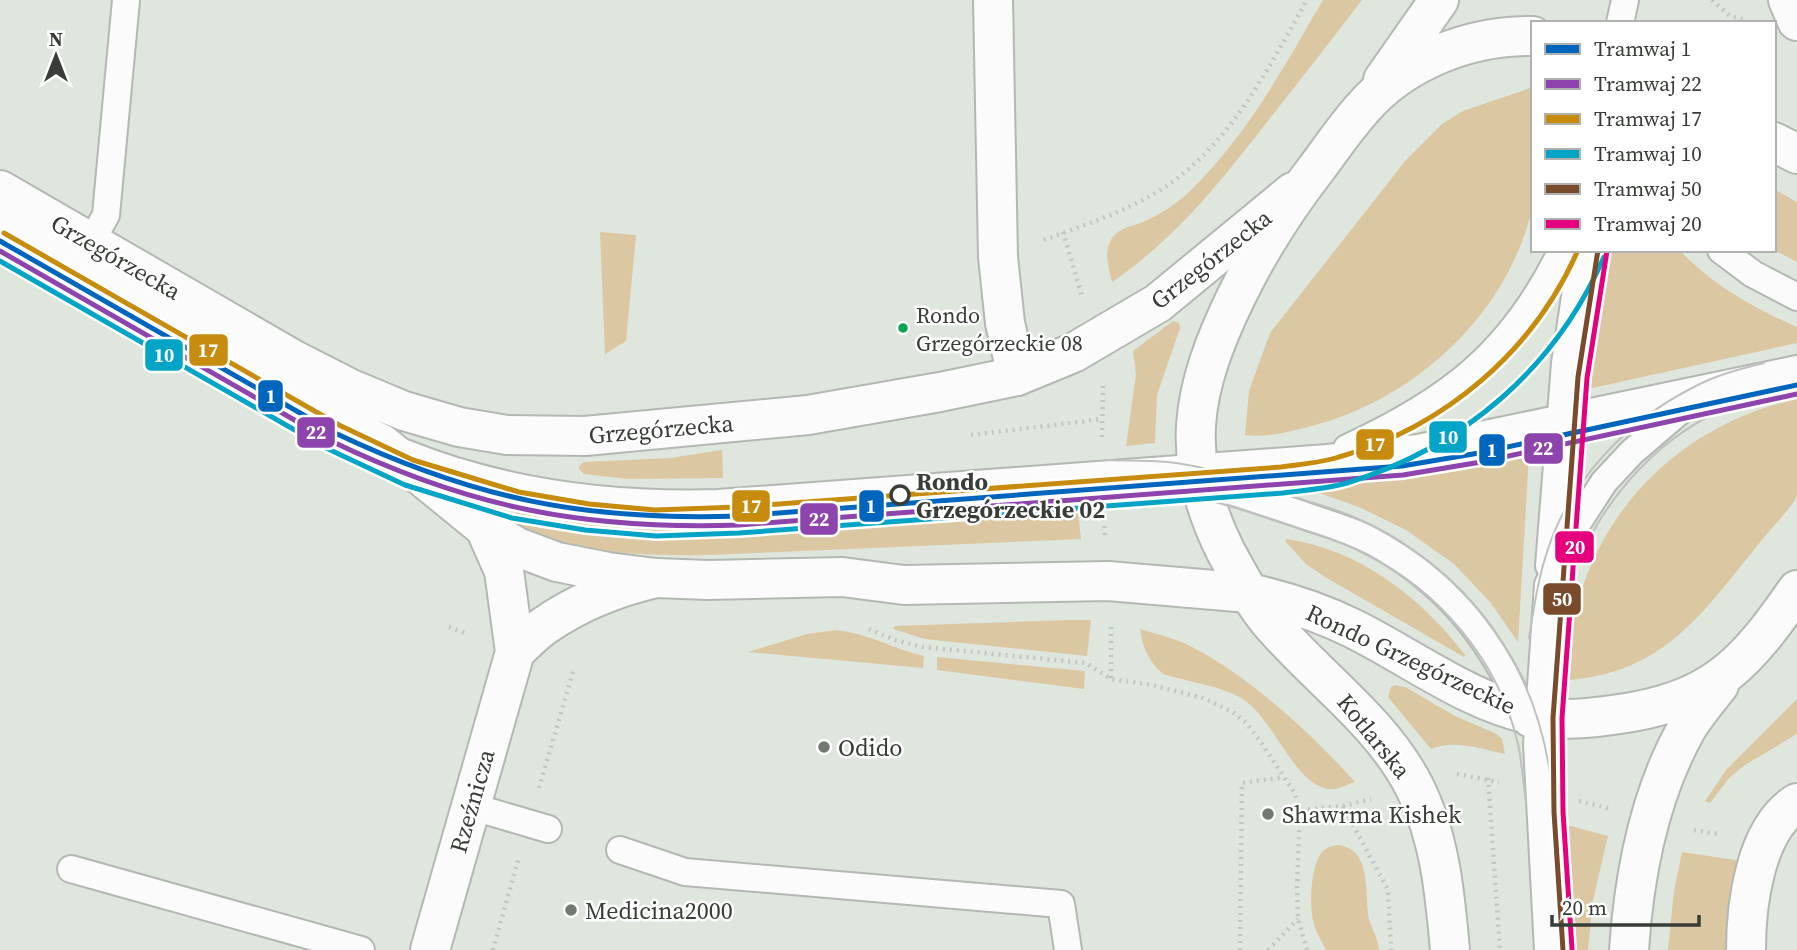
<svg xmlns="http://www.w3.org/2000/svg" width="1797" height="950" viewBox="0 0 1797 950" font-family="'Source Serif 4',serif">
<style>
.green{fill:#dbc8a3}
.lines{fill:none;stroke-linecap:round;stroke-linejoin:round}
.lane-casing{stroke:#b3b9b2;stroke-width:30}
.street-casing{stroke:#b3b9b2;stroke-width:42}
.secondary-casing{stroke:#b3b9b2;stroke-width:42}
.primary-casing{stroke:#b3b9b2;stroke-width:42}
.path{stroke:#c4c6c4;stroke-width:4.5;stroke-dasharray:2 5;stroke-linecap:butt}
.lane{stroke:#fafbfa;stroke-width:26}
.street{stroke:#fafbfa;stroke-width:38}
.secondary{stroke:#fafbfa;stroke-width:38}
.primary{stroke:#fafbfa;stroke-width:38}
.tram{stroke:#bfc1bf;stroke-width:2}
.tram-1-casing{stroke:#fff;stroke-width:10}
.tram-2-casing{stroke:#fff;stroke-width:10}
.tram-3-casing{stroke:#fff;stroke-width:10}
.tram-4-casing{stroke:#fff;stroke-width:10}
.tram-5-casing{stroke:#fff;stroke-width:10}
.tram-6-casing{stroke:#fff;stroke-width:10}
.tram-1{stroke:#0065bd;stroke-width:5}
.tram-2{stroke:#8e44ad;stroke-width:5}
.tram-3{stroke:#c78c0e;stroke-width:5}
.tram-4{stroke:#03a4c6;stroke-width:5}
.tram-5{stroke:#7a4b2a;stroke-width:5}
.tram-6{stroke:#e5007d;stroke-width:5}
.bus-dot{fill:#00a651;stroke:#fff;stroke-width:2.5}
.stop-dot{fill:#fff;stroke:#383e37;stroke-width:3.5}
.poi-dot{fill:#727971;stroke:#fff;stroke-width:2.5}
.labels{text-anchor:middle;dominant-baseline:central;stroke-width:5;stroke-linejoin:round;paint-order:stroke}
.bus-label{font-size:22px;fill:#383e37;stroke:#fff;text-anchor:start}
.street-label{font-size:24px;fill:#383e37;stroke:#fff}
.stop-label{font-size:24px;font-weight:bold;fill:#383e37;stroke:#fff;text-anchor:start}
.poi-label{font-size:24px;fill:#383e37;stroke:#fff;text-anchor:start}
.line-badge{stroke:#fff;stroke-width:2.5}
.badge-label{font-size:19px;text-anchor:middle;font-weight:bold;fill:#fff}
</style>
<rect width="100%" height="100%" fill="#dee6dd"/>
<path class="green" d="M1323,0H1362C1330,42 1297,84 1264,126C1216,187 1177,237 1112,282C1107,263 1101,240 1123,229C1129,226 1136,225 1143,222C1159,215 1175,205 1188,193C1247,136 1282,70 1323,0Z
M1533,87V205C1509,314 1414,401 1308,427C1289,432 1265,438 1245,435L1249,391L1270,333L1406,160L1442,124L1463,111Z
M1774,189L1797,202V262L1774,250Z
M600,232L636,235L626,341L605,354Z
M1610,250H1679C1716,287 1750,306 1797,327V343L1588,389Z
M1173,321L1179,323L1180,328L1157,395L1155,443L1126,446L1136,374L1133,351Z
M1797,399C1797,422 1797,445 1797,468C1797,476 1797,487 1797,495C1795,504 1768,532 1761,541C1704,611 1665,673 1568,680C1570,655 1571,631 1577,606C1605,499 1690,422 1797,399Z
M722,450L723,478L628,479L584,474L579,469V466L584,462L670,458Z
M1529,454L1518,642L1490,602L1454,564L1406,530L1361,508L1303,487L1428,474Z
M1077,502L1081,539L710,555C661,556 547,555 509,523V519L516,512L632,529L677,530Z
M1286,539C1359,549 1422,598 1465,655L1464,657L1325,577L1306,564L1285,541Z
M1069,620H1091L1087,656L925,639L893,629L895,626Z
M1140,629C1155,634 1171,637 1186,644C1246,673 1310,732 1355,782C1346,785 1335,792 1324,788C1291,778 1273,717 1241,698C1218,685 1188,682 1163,674C1148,661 1143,648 1140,629Z
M836,630C867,633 894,649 924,656L923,668L748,652L807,634Z
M937,657L1085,671L1084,689L937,670Z
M1394,685L1405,687L1455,716L1497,734L1502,739L1505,754C1481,749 1454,739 1431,749L1388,697L1391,687Z
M1797,699V734L1745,765L1730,777L1710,803L1705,801L1727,769Z
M1567,825L1608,836L1593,900L1588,950H1574Z
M1338,845C1373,849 1364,894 1369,919C1372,930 1378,938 1379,950H1326C1321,940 1315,931 1313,920C1309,904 1311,863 1323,851C1327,847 1332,846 1338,845Z
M1682,852L1742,861L1729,905L1728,950H1668L1674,891Z"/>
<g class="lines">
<g class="lane-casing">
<path id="lane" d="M1620,23L1625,0
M91,242L106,215L126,0
M1721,250L1753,274L1797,297
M1347,448C1449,401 1512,353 1562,250
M405,453C504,493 611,506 718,503L1327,458L1418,448L1797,369
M1190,479C1226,489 1262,501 1297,513C1325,523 1355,531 1381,546C1454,589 1496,646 1528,723
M1549,566L1565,363L1582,250
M470,806L548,829
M620,850L685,872L1061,904L1068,950
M71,869L361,950
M1548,950L1537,744L1548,585L1573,530L1604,482L1632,452L1702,392"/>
</g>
<g class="street-casing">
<path id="street" d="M993,0L998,257L1005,323L1017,376
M515,652C524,643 534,633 544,626C577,603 617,587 656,578
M430,950L515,652L504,571L485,528
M1746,950C1746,905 1755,829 1797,803"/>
</g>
<g class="secondary-casing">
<path id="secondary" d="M0,190L294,360L349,388L404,411L459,427L507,435L585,436L808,415L940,392L1017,376L1073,353L1158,303L1293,192
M0,230L314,410L382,444L485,528L517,547L557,562L608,572L656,578L708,580L842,577L904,585L1108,581L1249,593"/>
</g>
<g class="primary-casing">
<path id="primary" d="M1788,0L1797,21
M1383,80L1439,0
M1774,142L1797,154
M1249,593C1286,601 1320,612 1354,629C1414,659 1470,703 1537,716C1567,722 1602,717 1632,712C1718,697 1749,659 1797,590
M1450,950C1445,894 1440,837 1414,786C1380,720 1316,677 1269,621C1252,600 1239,576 1226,552C1178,457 1191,390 1236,297C1258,252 1285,209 1316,169C1331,149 1345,128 1362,109C1403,61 1470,35 1533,36
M1629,950C1634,875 1649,795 1687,728C1696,713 1708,699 1719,685"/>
</g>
<path class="path" d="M1712,0L1730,16L1747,20
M1063,232L1082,296
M1044,240C1083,225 1126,212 1162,189C1230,145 1268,69 1307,0
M971,435L1102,419
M1102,437L1103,386
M1103,512L1105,538
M449,627L468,634
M869,629L895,640L923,647L1086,663L1111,679L1152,685L1203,698L1233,712L1246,723L1260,741L1294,792L1300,810L1297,886L1298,919L1307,950
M1111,678V627
M1457,774L1499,782
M1488,778L1500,950
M539,788L573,672
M1579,801L1608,808
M1343,806L1388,890L1391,950
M1301,810L1343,806L1371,799
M1694,830L1718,834L1719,832
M493,950L518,860
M1240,950L1242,783L1284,777
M1268,950L1298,919"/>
<use href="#lane" class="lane"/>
<use href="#street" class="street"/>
<use href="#secondary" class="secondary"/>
<use href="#primary" class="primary"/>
<path class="tram" d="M1107,460C1130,461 1153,460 1176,463C1214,468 1252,483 1288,495C1317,504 1347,512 1373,526C1486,585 1547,686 1554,812
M1108,489C1124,489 1140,488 1156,490C1198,494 1239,509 1279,522C1307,531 1337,539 1363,553C1439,590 1499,661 1518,744C1522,763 1523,783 1526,802
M1529,638C1534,608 1538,578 1548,549C1571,479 1628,420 1694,387C1716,375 1740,369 1764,363
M1557,663C1560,638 1562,613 1569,589C1592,511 1652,440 1726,408C1746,399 1767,393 1787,387"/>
<g class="tram-1-casing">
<path id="tram-1" d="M0,241L335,433C474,499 585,521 738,516L1402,466L1479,453L1797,385"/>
</g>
<g class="tram-2-casing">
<path id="tram-2" d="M0,251L331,441C470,508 585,530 739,525L1403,475L1481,462L1797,394"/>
</g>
<g class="tram-3-casing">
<path id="tram-3" d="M4,233L339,425L413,460L519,492L589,504L655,510L738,507L1281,467C1300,464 1321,463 1339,457C1445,427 1534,351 1578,250"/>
</g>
<g class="tram-4-casing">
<path id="tram-4" d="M0,261L326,448L405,485L512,518L585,530L656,536L739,533L1283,493C1304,490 1327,489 1347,483C1464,447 1555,369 1604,257"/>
</g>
<g class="tram-5-casing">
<path id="tram-5" d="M1563,950L1554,812L1553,718L1578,377L1598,250"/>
</g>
<g class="tram-6-casing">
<path id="tram-6" d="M1572,949L1563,812L1562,718L1587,378L1607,251"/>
</g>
<use href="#tram-1" class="tram-1"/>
<use href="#tram-2" class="tram-2"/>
<use href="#tram-3" class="tram-3"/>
<use href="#tram-4" class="tram-4"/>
<use href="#tram-5" class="tram-5"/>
<use href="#tram-6" class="tram-6"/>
</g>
<circle class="bus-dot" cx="903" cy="328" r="6"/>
<circle class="stop-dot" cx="900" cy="495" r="9"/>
<g class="poi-dot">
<circle cx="824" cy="747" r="7"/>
<circle cx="1268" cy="814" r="7"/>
<circle cx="571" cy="910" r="7"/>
</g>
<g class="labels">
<g class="bus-label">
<text x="916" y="315">Rondo<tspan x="916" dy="28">Grzegórzeckie 08</tspan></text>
</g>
<g class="street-label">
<text transform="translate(116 257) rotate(30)">Grzegórzecka</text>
<text transform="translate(1211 259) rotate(-38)">Grzegórzecka</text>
<text transform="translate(661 429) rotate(-5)">Grzegórzecka</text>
<text transform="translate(1411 659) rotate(25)">Rondo Grzegórzeckie</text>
<text transform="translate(1374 736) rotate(51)">Kotlarska</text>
<text transform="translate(472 801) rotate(-74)">Rzeźnicza</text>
</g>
<g class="stop-label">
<text x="916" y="481">Rondo<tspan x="916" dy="28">Grzegórzeckie 02</tspan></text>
</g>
<g class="poi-label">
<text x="838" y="747">Odido</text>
<text x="1282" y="814">Shawrma Kishek</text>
<text x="585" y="910">Medicina2000</text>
</g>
</g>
<g class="line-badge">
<rect x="188" y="333" width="41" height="34" rx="7" fill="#c78c0e"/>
<rect x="144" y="338" width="40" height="34" rx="7" fill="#03a4c6"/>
<rect x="257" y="379" width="27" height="34" rx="7" fill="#0065bd"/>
<rect x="296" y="416" width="40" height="33" rx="7" fill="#8e44ad"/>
<rect x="1428" y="420" width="40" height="34" rx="7" fill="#03a4c6"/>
<rect x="1355" y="428" width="40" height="33" rx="7" fill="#c78c0e"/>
<rect x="1523" y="432" width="41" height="33" rx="7" fill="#8e44ad"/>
<rect x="1478" y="433" width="28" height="34" rx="7" fill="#0065bd"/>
<rect x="858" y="489" width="27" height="34" rx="7" fill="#0065bd"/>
<rect x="731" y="489" width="40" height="34" rx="7" fill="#c78c0e"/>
<rect x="799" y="502" width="40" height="34" rx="7" fill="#8e44ad"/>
<rect x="1554" y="530" width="41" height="34" rx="7" fill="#e5007d"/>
<rect x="1542" y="582" width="40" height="34" rx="7" fill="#7a4b2a"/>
</g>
<g class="badge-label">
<text x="208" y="357">17</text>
<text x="164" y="362">10</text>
<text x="271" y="403">1</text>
<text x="316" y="439">22</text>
<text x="1448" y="444">10</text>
<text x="1375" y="451">17</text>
<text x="1543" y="455">22</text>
<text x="1492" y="457">1</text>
<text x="871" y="513">1</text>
<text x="751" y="513">17</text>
<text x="819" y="526">22</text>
<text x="1575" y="554">20</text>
<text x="1562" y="606">50</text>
</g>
<rect x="1531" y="21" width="245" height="231" fill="#ffffff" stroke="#afb2af" stroke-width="2"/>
<rect x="1545" y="44" width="35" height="10" fill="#0065bd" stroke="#afb2af" stroke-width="2"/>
<text x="1594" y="56" font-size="21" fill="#383e37">Tramwaj 1</text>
<rect x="1545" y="79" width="35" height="10" fill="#8e44ad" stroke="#afb2af" stroke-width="2"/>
<text x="1594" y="91" font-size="21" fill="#383e37">Tramwaj 22</text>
<rect x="1545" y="114" width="35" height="10" fill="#c78c0e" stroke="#afb2af" stroke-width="2"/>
<text x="1594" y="126" font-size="21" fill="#383e37">Tramwaj 17</text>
<rect x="1545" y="149" width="35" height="10" fill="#03a4c6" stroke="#afb2af" stroke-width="2"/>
<text x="1594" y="161" font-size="21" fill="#383e37">Tramwaj 10</text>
<rect x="1545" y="184" width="35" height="10" fill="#7a4b2a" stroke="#afb2af" stroke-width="2"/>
<text x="1594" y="196" font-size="21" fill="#383e37">Tramwaj 50</text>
<rect x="1545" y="219" width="35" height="10" fill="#e5007d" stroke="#afb2af" stroke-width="2"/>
<text x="1594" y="231" font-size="21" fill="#383e37">Tramwaj 20</text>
<g transform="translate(56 56)" stroke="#ffffff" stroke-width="5" paint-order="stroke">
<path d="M0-5L12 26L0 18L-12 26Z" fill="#383e37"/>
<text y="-10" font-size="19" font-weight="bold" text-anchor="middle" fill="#383e37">N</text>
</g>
<path d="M1552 915v10h147v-10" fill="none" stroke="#383e37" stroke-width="3.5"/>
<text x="1562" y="915" font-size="21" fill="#383e37" stroke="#ffffff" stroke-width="5" paint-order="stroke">20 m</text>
</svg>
